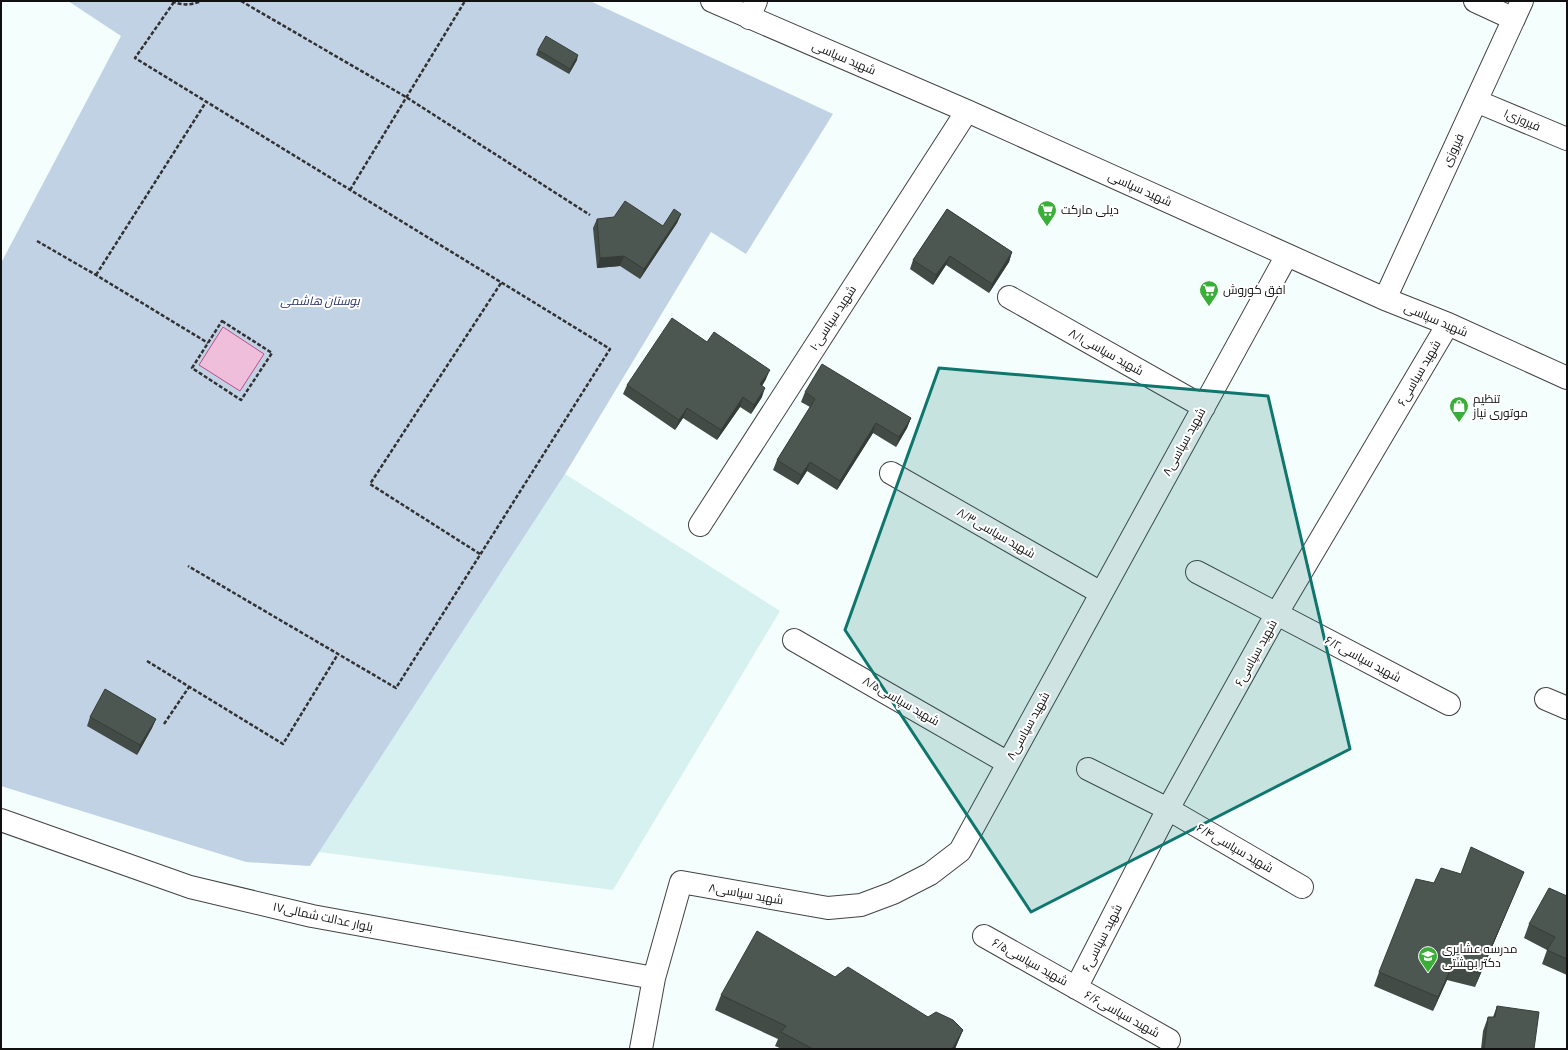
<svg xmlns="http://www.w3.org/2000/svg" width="1568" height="1050" viewBox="0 0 1568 1050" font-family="'Zilla Slab',Cairo,serif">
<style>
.farmland{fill:#d6f1f0}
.green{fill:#c1d2e5}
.water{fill:#efbedb;stroke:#bd4e8d}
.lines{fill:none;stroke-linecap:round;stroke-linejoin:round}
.minor-casing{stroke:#434343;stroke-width:24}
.path{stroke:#323232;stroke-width:2.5;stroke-dasharray:4 2;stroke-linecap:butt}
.minor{stroke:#fff;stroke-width:22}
.wall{fill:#424b46}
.shaded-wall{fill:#363d39}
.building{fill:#4d5751;stroke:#363d39}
.marked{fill:#0f766e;fill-opacity:0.2;stroke:#0f766e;stroke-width:3;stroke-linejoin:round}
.labels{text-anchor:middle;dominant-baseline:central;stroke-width:4;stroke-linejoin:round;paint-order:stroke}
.street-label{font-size:12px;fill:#101010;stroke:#fff}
.poi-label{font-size:12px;fill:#101010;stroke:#fff;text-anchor:start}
.park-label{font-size:12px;font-style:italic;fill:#273160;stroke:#fff}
</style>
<rect width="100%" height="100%" fill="#f4fefc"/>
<path class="farmland" d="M565,474L780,611L613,890L319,852Z"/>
<path class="green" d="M68,1H590L833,114L746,254L711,232L565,474L310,866L246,862L1,786V263L121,36Z"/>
<path class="water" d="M223,327L264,354L240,391L199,365Z"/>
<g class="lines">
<g class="minor-casing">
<path id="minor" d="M712,1L967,111L1385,299L1448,324L1567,378
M1475,1L1514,19
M749,18L756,1
M1476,101L1567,139
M1009,297L1204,407
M1385,299L1522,1
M891,473L1101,593
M700,525L967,111
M1197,572L1449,704
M794,640L1008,763
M1546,699L1567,708
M1088,769L1168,809L1302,887
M1,820L190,887L312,916L654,978
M984,936L1169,1040
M1076,988L1168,809L1277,613L1448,324
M641,1049L654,978L681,882L828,908L861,905L893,893L930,874L960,851L1287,255"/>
</g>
<path class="path" d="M172,1C182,6 191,5 201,1
M241,1L406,97L590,215
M174,2L135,58L610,349L396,688L188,566
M350,190L465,1
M37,241L96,275L208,343
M96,275L206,102
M222,321L272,353L241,400L192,368Z
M480,554L370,484L501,283
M147,661L283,744L338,654
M164,724L189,687"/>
<use href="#minor" class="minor"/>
</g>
<path class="wall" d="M538,50L577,60L569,74L536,55Z
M947,209L1012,252L1009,262L989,293L946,265L933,285L910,269L913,260Z
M681,214L677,223L640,279L620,266L597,268L593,228L597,219L663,226Z
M707,342L766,379L762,386V397L751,414L740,407L717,440L683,418L675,430L623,394L627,385Z
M805,392L911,418L907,428L896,447L873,433L837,490L807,471L798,485L773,470L777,460L810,407L801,402Z
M90,717L156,719L152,728L137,755L87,726Z
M1524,872L1518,886L1475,987L1447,980L1433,1011L1374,986L1379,972L1434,883L1461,874Z
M1567,896V975L1542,964L1547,950L1524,938L1529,924Z
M835,977L928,1017L963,1030L957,1044L955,1049H782L775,1046L778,1039L715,1010L721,995Z
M1497,1006L1534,1049H1481L1483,1031L1488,1017H1493Z"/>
<path class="shaded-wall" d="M578,55L577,60L569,74L570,69Z
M681,214L677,223L640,279L644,269Z
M1012,252L1009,262L989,293L992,284Z
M624,256L620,266L597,268L600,258Z
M950,256L946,265L933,285L936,275Z
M770,370L766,379L757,394L760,384Z
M765,388L762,397L751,414L754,405Z
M743,397L740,407L717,440L721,430Z
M687,408L683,418L675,430L679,420Z
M911,418L907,428L896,447L899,437Z
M876,423L873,433L837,490L840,481Z
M810,462L807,471L798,485L801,475Z
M156,719L152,728L137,755L140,745Z
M1524,872L1518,886L1475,987L1480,973Z
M1452,966L1447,980L1433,1011L1438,997Z
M963,1030L957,1044L955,1049H952Z"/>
<path class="building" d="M546,36L578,55L570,69L538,50Z
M625,201L663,226L674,209L681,214L644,269L624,256L600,258L597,219L614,217Z
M947,209L1012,252L992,284L950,256L936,275L913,260Z
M672,318L707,342L714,332L770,370L760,384L765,388L754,405L743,397L721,430L687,408L679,420L627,385Z
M822,364L911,418L899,437L876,423L840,481L810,462L801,475L777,460L815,399L805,392Z
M105,689L156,719L140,745L90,717Z
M1471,847L1524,872L1480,973L1452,966L1438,997L1379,972L1416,879L1434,883L1441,868L1461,874Z
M1549,888L1567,896V959L1547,950L1555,937L1529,924Z
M757,931L835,977L848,967L928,1017L936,1012L953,1020L963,1030L952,1049H922L920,1048L919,1049H813L781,1032L786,1026L721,995Z
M1497,1006L1539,1012L1534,1049H1484L1488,1017H1495Z"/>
<path class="marked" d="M939,368L1268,396L1350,749L1031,912L845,630Z"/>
<defs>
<g id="supermarket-pin" transform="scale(1)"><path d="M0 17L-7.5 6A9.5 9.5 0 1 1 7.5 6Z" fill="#3aaf38" stroke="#fff"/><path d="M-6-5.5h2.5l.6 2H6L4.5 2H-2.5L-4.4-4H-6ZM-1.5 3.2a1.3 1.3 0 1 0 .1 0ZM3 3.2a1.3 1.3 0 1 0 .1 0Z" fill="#fff"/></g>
<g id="shop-pin" transform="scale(1)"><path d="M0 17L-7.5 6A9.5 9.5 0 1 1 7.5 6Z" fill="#3aaf38" stroke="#fff"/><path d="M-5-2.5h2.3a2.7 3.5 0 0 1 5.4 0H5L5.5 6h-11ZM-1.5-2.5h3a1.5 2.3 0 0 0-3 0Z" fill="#fff"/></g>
<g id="school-pin" transform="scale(1)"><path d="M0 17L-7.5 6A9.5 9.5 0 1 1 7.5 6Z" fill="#3aaf38" stroke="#fff"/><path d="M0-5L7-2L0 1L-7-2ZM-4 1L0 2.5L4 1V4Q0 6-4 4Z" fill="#fff"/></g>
</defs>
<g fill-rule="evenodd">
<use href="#supermarket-pin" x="1047" y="210"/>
<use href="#supermarket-pin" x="1209" y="290"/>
<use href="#shop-pin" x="1459" y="406"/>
<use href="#school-pin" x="1428" y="956"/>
</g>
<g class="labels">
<g class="street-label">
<text transform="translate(844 58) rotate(23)">شهید سپاسی</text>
<text transform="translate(1522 120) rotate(23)">فیروزی۱</text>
<text transform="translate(1453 150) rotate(-65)">فیروزی</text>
<text transform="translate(1140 189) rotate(24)">شهید سپاسی</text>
<text transform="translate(833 318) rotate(-57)">شهید سپاسی۱۰</text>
<text transform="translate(1436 320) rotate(23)">شهید سپاسی</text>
<text transform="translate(1106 352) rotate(29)">شهید سپاسی۸/۱</text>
<text transform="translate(1419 373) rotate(-60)">شهید سپاسی۶</text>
<text transform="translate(1184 442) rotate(-61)">شهید سپاسی۸</text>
<text transform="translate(996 533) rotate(30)">شهید سپاسی۸/۳</text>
<text transform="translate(1256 653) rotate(-61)">شهید سپاسی۶</text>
<text transform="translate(1363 659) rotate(28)">شهید سپاسی۶/۲</text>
<text transform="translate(901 701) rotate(30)">شهید سپاسی۸/۵</text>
<text transform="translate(1028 726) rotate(-61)">شهید سپاسی۸</text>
<text transform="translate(1235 848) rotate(30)">شهید سپاسی۶/۴</text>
<text transform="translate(746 894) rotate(10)">شهید سپاسی۸</text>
<text transform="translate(323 917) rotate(12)">بلوار عدالت شمالی۱۷</text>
<text transform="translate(1102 938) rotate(-63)">شهید سپاسی۶</text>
<text transform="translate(1030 962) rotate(29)">شهید سپاسی۶/۵</text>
<text transform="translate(1122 1014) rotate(29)">شهید سپاسی۶/۶</text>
</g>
<g class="poi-label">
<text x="1061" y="210">دیلی مارکت</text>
<text x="1223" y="290">افق کوروش</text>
<text x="1473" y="399">تنظیم<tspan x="1473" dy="14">موتوری نیاز</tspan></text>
<text x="1442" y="949">مدرسه عشایری<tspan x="1442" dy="14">دکتر بهشتی</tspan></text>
</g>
<g class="park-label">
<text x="320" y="301">بوستان هاشمی</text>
</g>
</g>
<rect width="1568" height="1050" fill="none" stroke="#101010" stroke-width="4"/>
</svg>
